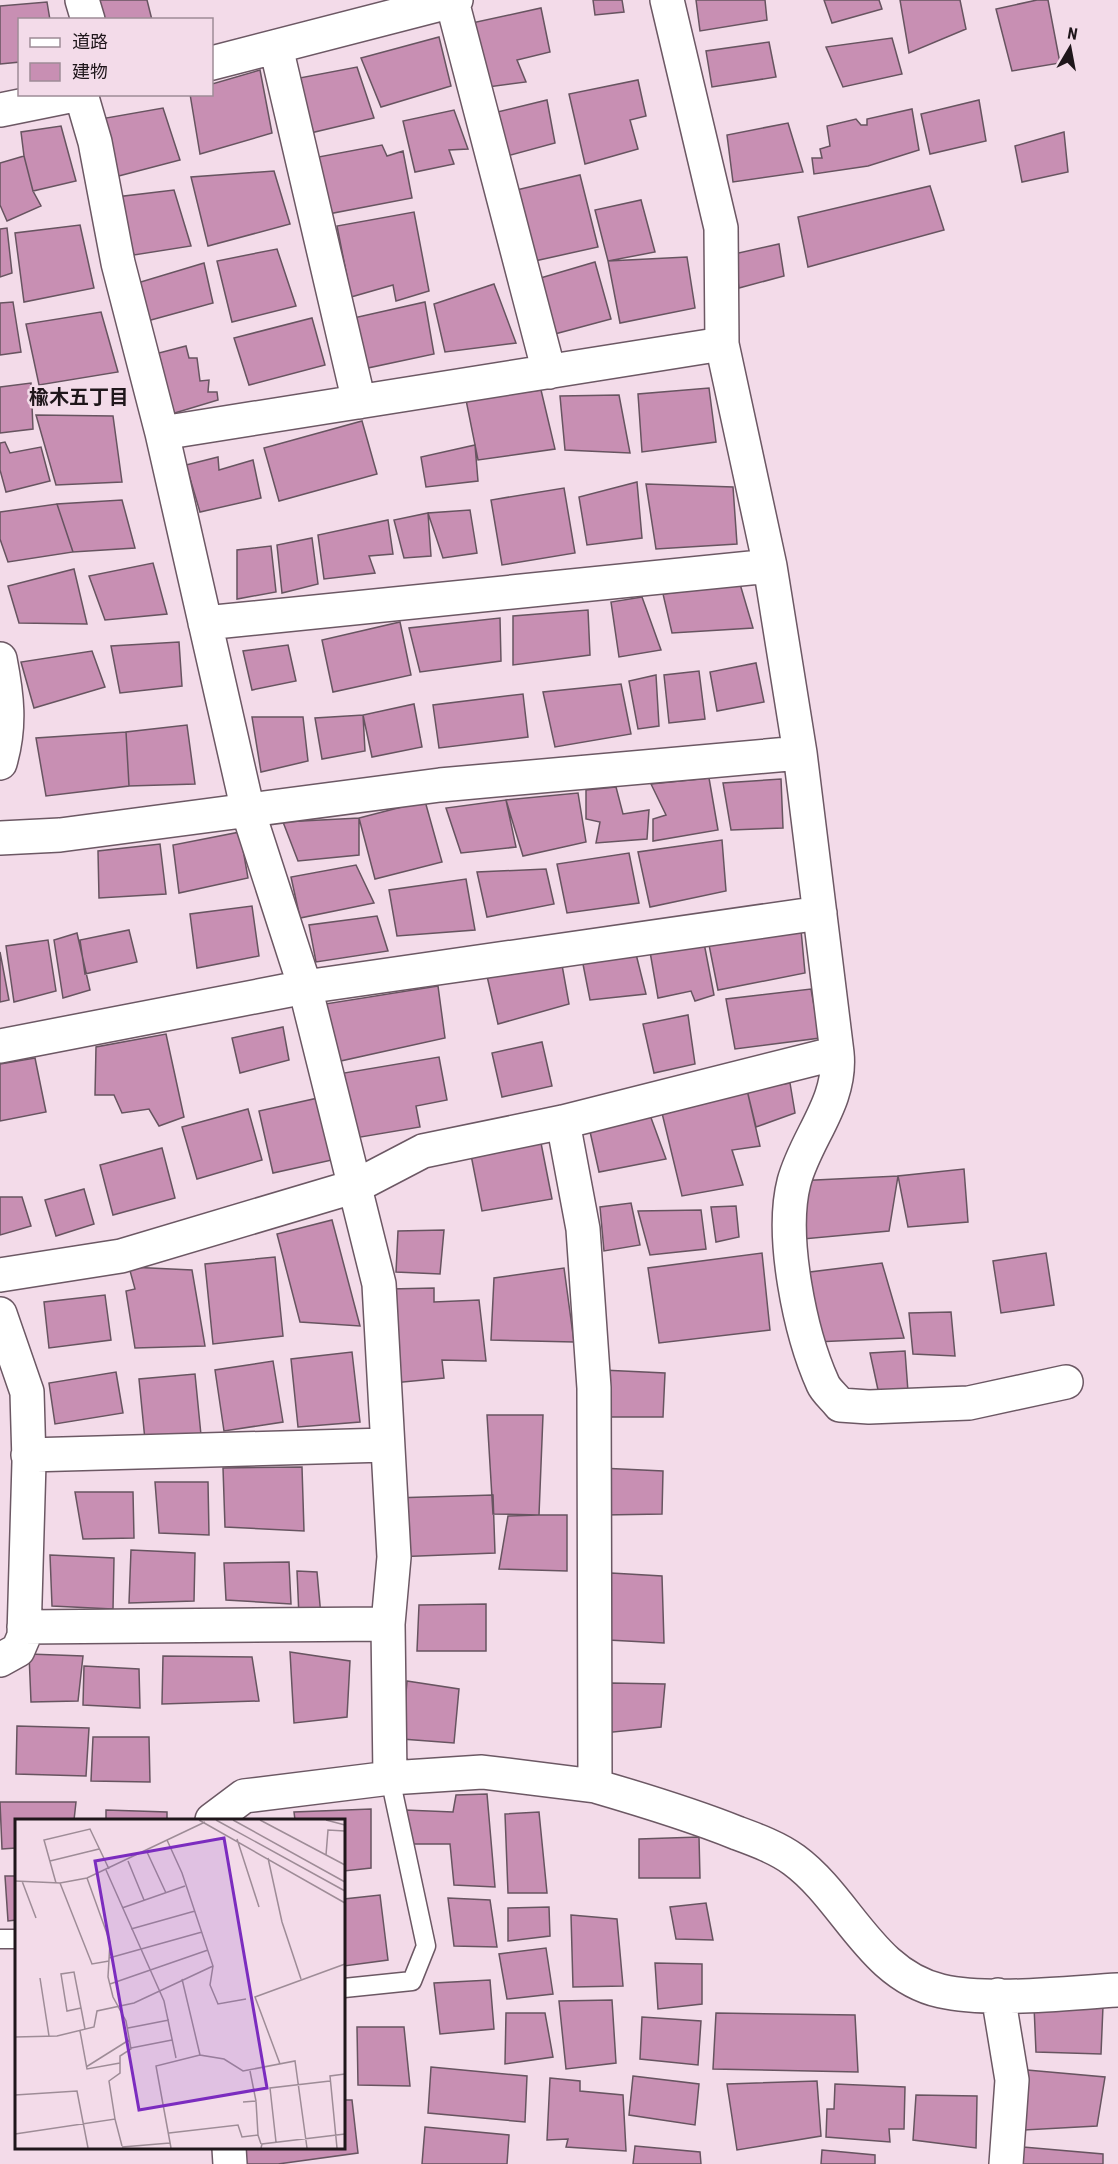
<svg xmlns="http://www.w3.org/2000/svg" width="1118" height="2164" viewBox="0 0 1118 2164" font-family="'Roboto Condensed','Noto Sans JP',sans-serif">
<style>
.building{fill:#c88fb3;stroke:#675460;stroke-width:1.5}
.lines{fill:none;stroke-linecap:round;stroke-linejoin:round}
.service-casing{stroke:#6c5864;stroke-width:21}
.minor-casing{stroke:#6c5864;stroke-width:36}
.service{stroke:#fff;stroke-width:18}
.minor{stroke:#fff;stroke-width:33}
.labels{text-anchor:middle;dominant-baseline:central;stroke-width:5;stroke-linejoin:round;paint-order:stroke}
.neighbourhood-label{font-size:20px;font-weight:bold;fill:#1f161b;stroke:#f3dbe9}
.inset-road{fill:none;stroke:#9e8c97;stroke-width:1.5}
.view{fill:#7b2cbf;fill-opacity:0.15;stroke:#7b2cbf;stroke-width:3}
.inset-edge{fill:none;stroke:#1f161b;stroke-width:3}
</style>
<rect width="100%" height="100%" fill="#f3dbe9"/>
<path class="building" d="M97,0H147L152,20H102Z
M593,0H622L624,12L595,15Z
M696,0H765L767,20L700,31Z
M824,0H879L882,9L832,23Z
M900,0H960L966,29L909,53Z
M1037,0H1048L1060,63L1012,71L996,9Z
M47,2L50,20H20V62L0,64V6Z
M541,8L550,52L517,60L526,82L488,87L458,26Z
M439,37L451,86L381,107L361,58Z
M892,38L902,74L843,87L826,47Z
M769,42L776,77L712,87L706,51Z
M357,67L374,118L302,135L289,80Z
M260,70L272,133L200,154L190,94H212V84Z
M638,80L646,116L630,120L638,149L585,164L569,94Z
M547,100L555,143L500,158L489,114Z
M979,100L986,141L930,154L921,114Z
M163,108L180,160L111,178L106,118Z
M912,109L919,150L868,166L814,174L812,158H822L820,149L830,146L827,126L856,119L861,125H867V119Z
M454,110L468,149L449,150L454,164L415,172L403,121Z
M788,123L803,172L733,182L727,135Z
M61,126L76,181L33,191L24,156L21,132Z
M1064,132L1068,172L1022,182L1015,146Z
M382,145L387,156L403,151L412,198L323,215L313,158Z
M24,156L33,191L41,206L7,221L0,205V163Z
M274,171L290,224L208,246L191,177Z
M580,175L598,247L521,264L508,192Z
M930,186L944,230L808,267L798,217Z
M174,190L191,246L134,255L116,197Z
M641,200L655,252L608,261L595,210Z
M414,212L429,291L396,301L393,285L351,297L337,226Z
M80,225L94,288L24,302L15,233Z
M7,228L12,273L0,277V229Z
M779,244L784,276L739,288L734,254Z
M277,249L296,306L232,322L217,261Z
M687,257L695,308L620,323L608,261Z
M595,262L611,319L551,335L537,279Z
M204,263L213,303L140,323L134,284Z
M494,284L516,343L445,352L434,304Z
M13,302L21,352L0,355V303Z
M425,302L434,354L363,369L349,319Z
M101,312L118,372L39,385L26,324Z
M312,318L325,365L249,385L234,338Z
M186,346L189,358H197L200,381L209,380L208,392H217L218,400L168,415L155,354Z
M31,383L33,429L0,433V387Z
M709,388L716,442L642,452L638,394Z
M541,390L555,449L478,460L466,400Z
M619,395L630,453L565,450L560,396Z
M36,415L113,416L122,482L56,485Z
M362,421L377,474L279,501L264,448Z
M5,442L10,453L41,447L50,481L6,492L0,470V443Z
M475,445L478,481L426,487L421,457Z
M218,457L219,470L253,460L261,498L200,512L186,465Z
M637,482L642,538L587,545L579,497Z
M646,484L733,487L737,544L656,549Z
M564,488L575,553L502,565L491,500Z
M122,500L135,548L73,552L57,504Z
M57,504L73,552L8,562L0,539V512Z
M470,510L477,553L443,558L428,513Z
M428,513L431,556L404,558L394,520Z
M388,520L393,554L369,556L375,573L324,579L318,535Z
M312,538L318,584L282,593L277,545Z
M271,546L276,592L237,599V550Z
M153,563L167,614L105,620L89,576Z
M74,569L87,624L19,623L8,586Z
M740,584L753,628L672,633L663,594Z
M642,597L661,650L619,657L611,602Z
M588,610L590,655L513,665V616Z
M500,618L501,661L420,672L409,628Z
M400,622L411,675L333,692L322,640Z
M179,642L182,686L120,693L111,646Z
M288,645L296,681L252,690L243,651Z
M92,651L105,687L34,708L21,662Z
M756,663L764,702L717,711L710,672Z
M699,671L705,719L669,723L664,675Z
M656,675L659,726L638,729L629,681Z
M621,684L631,734L555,747L543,692Z
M523,694L528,737L439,748L433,705Z
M414,704L422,747L372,757L363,715Z
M363,715L365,751L322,759L315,718Z
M252,717H303L308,761L261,772Z
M187,725L195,784L129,786L126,732Z
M126,732L129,786L46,796L36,738Z
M709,778L718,830L653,841V819L666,815L651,784Z
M781,779L783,828L731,830L723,783Z
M616,787L623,814L649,810L647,839L596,843L600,822L586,819V790Z
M578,793L586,842L523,856L506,800Z
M506,800L516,847L461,853L446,808Z
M425,801L442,862L375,879L359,818Z
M359,818V855L298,861L283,822Z
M240,832L248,878L179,893L173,845Z
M722,840L726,891L650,907L638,852Z
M160,844L166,894L99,898L98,851Z
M629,853L639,903L567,913L557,864Z
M356,865L374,903L300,918L291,877Z
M546,869L554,904L487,917L477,872Z
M466,879L475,930L397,936L389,890Z
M252,906L259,956L197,968L190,914Z
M377,916L388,951L316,962L309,925Z
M129,930L137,962L85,974L80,940Z
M801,930L805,973L718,990L708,940Z
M77,933L90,990L63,998L54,940Z
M48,940L56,991L14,1002L6,946Z
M704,943L714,995L695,1001L691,991L658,998L649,946Z
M635,950L646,994L590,1000L582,959Z
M0,952L9,1000L0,1002Z
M562,965L569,1004L498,1024L487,976Z
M438,986L445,1038L336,1062L325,1004Z
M811,989L820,1038L735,1049L726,999Z
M688,1015L695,1064L654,1073L643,1024Z
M283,1027L289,1060L240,1073L232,1038Z
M166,1034L184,1117L159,1126L149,1109L122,1113L114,1095H95L96,1047Z
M542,1042L552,1086L502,1097L492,1053Z
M439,1057L447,1100L416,1106L420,1127L355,1138L344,1073Z
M35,1058L46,1112L0,1121V1064Z
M790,1083L795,1113L756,1127L747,1090Z
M747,1090L760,1146L732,1150L743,1185L682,1196L662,1113Z
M318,1098L332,1160L273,1173L259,1111Z
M248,1109L262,1160L197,1179L182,1127Z
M650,1115L666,1159L599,1172L589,1127Z
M541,1143L552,1199L482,1211L471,1155Z
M162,1148L175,1198L113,1215L100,1165Z
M964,1169L968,1222L908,1227L898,1176Z
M898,1176L889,1231L803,1239L795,1181Z
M84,1189L94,1224L56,1236L45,1200Z
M0,1197H22L31,1226L0,1235Z
M631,1203L640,1245L604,1251L600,1207Z
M736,1206L739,1237L716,1242L711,1207Z
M701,1210L706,1249L650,1255L638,1211Z
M332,1220L360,1326L300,1322L277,1234Z
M444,1230L440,1274L396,1272L398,1231Z
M762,1253L770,1330L659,1343L648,1268Z
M1046,1253L1054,1305L1001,1313L993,1261Z
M275,1257L283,1336L213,1344L205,1264Z
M882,1263L904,1338L815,1342L810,1272Z
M129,1267L192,1270L205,1346L135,1348L126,1291L135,1289Z
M564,1268L574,1342L491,1340L494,1278Z
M434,1288V1302L479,1300L486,1361L442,1360L444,1378L393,1383L390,1289Z
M105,1295L111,1340L49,1348L44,1302Z
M951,1312L955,1356L913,1354L909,1313Z
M905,1351L909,1405L880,1399L870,1353Z
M352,1352L360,1422L298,1427L291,1359Z
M273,1361L283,1422L224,1431L215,1370Z
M602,1370L665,1373L663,1417H601Z
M116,1372L123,1413L55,1424L49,1383Z
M195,1374L201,1435L145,1440L139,1379Z
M487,1415H543L539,1515L493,1514Z
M302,1467L304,1531L225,1527L223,1468Z
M600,1468L663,1471L662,1514L604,1515Z
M155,1482H208L209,1535L159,1533Z
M75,1492H133L134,1538L83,1539Z
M493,1495L495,1553L394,1557L392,1498Z
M539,1515H567V1571L499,1569L508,1516Z
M131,1550L195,1553L194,1601L129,1603Z
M50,1555L114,1558L113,1609L52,1606Z
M289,1562L291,1604L226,1600L224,1563Z
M297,1571L317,1572L321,1616L299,1617Z
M611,1573L662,1576L664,1643L608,1640Z
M486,1604V1651H417L419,1605Z
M290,1652L350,1661L347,1717L294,1723Z
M29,1654L83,1656L78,1701L31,1702Z
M163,1656L252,1657L259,1701L162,1704Z
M84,1666L139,1669L140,1708L83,1705Z
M407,1681L459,1689L454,1743L402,1739Z
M611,1683L665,1684L661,1727L604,1733Z
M17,1726L89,1728L86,1776L16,1774Z
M93,1737H149L150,1782L91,1781Z
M487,1794L495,1887L454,1885L450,1844H404L405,1810L453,1812L456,1795Z
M0,1802H76L74,1820H16V1848L2,1849Z
M371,1809V1868L344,1871V1820H295L294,1812Z
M106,1810L167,1812V1820H106Z
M539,1812L547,1893H508L505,1814Z
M699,1837L700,1878H639V1839Z
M5,1876H16V1920L8,1921Z
M380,1895L388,1960L344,1966V1899Z
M448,1898L490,1900L497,1947L454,1946Z
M706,1903L713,1940L676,1939L670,1907Z
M549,1907L550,1936L508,1941V1908Z
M571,1915L617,1919L623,1986L573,1987Z
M546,1948L553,1994L507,1999L499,1954Z
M655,1963L702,1964V2004L658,2009Z
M490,1980L494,2029L440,2034L434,1983Z
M612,2000L616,2063L566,2069L559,2001Z
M1034,2006H1103L1101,2054L1036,2052Z
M506,2013H545L553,2057L505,2064Z
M716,2013L855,2015L858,2072L713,2069Z
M642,2017L701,2021L698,2065L640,2059Z
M357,2027H404L410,2086L358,2085Z
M431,2067L527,2076L525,2122L428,2113Z
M1027,2070L1105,2077L1097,2126L1024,2130Z
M633,2076L699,2084L695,2125L629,2115Z
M550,2078L580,2081V2091L623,2095L626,2151L566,2147L568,2139L547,2140Z
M817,2081L821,2136L737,2150L727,2084Z
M835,2084L905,2087L904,2129H889L890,2142L826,2137L827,2109H834Z
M916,2095L977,2096L976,2148L913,2140Z
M344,2100H352L358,2153L278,2164H244V2148H344Z
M425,2127L509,2135L507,2164H422Z
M635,2146L700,2152L701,2164H633Z
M1023,2147L1103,2154V2164H1022Z
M822,2150L875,2155V2164H821Z"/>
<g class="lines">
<g class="service-casing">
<path id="service" d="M0,1939H16
M344,1988L412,1981L426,1946L390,1778"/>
</g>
<g class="minor-casing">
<path id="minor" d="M82,0L88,20
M452,1L549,372
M276,47L359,402
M212,63L456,0
M81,94L95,142L118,263L162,433L248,811L305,987L379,1284L394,1557L388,1624L390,1778
M0,110L79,94
M162,433L722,344
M205,623L770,566
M0,659C7,695 11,726 0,763
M0,838L60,835L440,785L800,753
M0,1046L305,987L820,913
M837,1053C842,1102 806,1137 794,1182C780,1236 800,1333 823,1384C826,1391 835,1398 840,1405L869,1407L969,1403L1066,1382
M563,1122L583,1229L594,1388L595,1786C643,1800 690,1814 737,1833C756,1840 778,1848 794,1860C847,1899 871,1975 941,1991C990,2002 1066,1993 1118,1990
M0,1275L121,1256L356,1186L423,1151L563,1122L837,1053L800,753L770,566L722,344L721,228L667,0
M0,1314L27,1392L29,1462L24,1636L18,1650L0,1660
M28,1455L386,1445
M24,1627L388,1624
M212,1820L244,1796L390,1778L482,1772L595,1786
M998,1995L1012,2080L1006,2164
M229,2148L230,2164"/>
</g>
<use href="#service" class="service"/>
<use href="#minor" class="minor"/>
</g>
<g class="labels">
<g class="neighbourhood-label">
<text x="79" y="397">楡木五丁目</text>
</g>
</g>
<g transform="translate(15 1819)">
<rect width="330" height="330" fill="#f3dbe9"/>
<path class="inset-road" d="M184,1L330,84M201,1L330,72M218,1L330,63M245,1L330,46M311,1L330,6M222,20L244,88M132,33L151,74M311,36L313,11L330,12M253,39L267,103L286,160M35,42L84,30M113,42L129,81M91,51L149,182L161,239M72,59L95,123L93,158L98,178L111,202L116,230L105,237V254L94,262L100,300M0,62L45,64L72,59L190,3M7,62L21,99M41,64L29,21L75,10L94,50M45,64L77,145L94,142M107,89L170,67M116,110L180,92M94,139L187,113M198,147L195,166L203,185L231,180M25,159L34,217M167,160L185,236L209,240L228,252L280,242L292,329M95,165L193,131M66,189L52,192L46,155L59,153L66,189L70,210M113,209L154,201M65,212L72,250L105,244M0,218L42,217L79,208L82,192L119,184L198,147L167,54L152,21M116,229L157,221M265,245L240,178L330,145M71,248L114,221M0,276L62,272L73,329M241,282L243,316M228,283L241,282L235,252M154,314L223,306L227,318L243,316L246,325M0,315L100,300L107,327M261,323L255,269L315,262M107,328L155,324M156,329L141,247L185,236M246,329L247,325L330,315M322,329L315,257L330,255"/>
<path class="view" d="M209,19L252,269L124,291L80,42Z"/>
<rect width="330" height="330" class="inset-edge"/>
</g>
<rect x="18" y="18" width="195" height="78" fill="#f3dbe9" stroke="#9e8c97" stroke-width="1.5"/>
<rect x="30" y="38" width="30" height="9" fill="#ffffff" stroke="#9e8c97" stroke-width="1.5"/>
<text x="72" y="48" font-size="18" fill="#1f161b">道路</text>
<rect x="30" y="63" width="30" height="18" fill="#c88fb3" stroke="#9e8c97" stroke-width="1.5"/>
<text x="72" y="78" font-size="18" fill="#1f161b">建物</text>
<g transform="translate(1070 48) rotate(10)" stroke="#f3dbe9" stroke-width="4.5" paint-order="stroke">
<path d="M0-4.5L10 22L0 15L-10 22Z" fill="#1f161b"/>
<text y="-9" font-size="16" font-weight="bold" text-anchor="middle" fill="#1f161b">N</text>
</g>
</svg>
